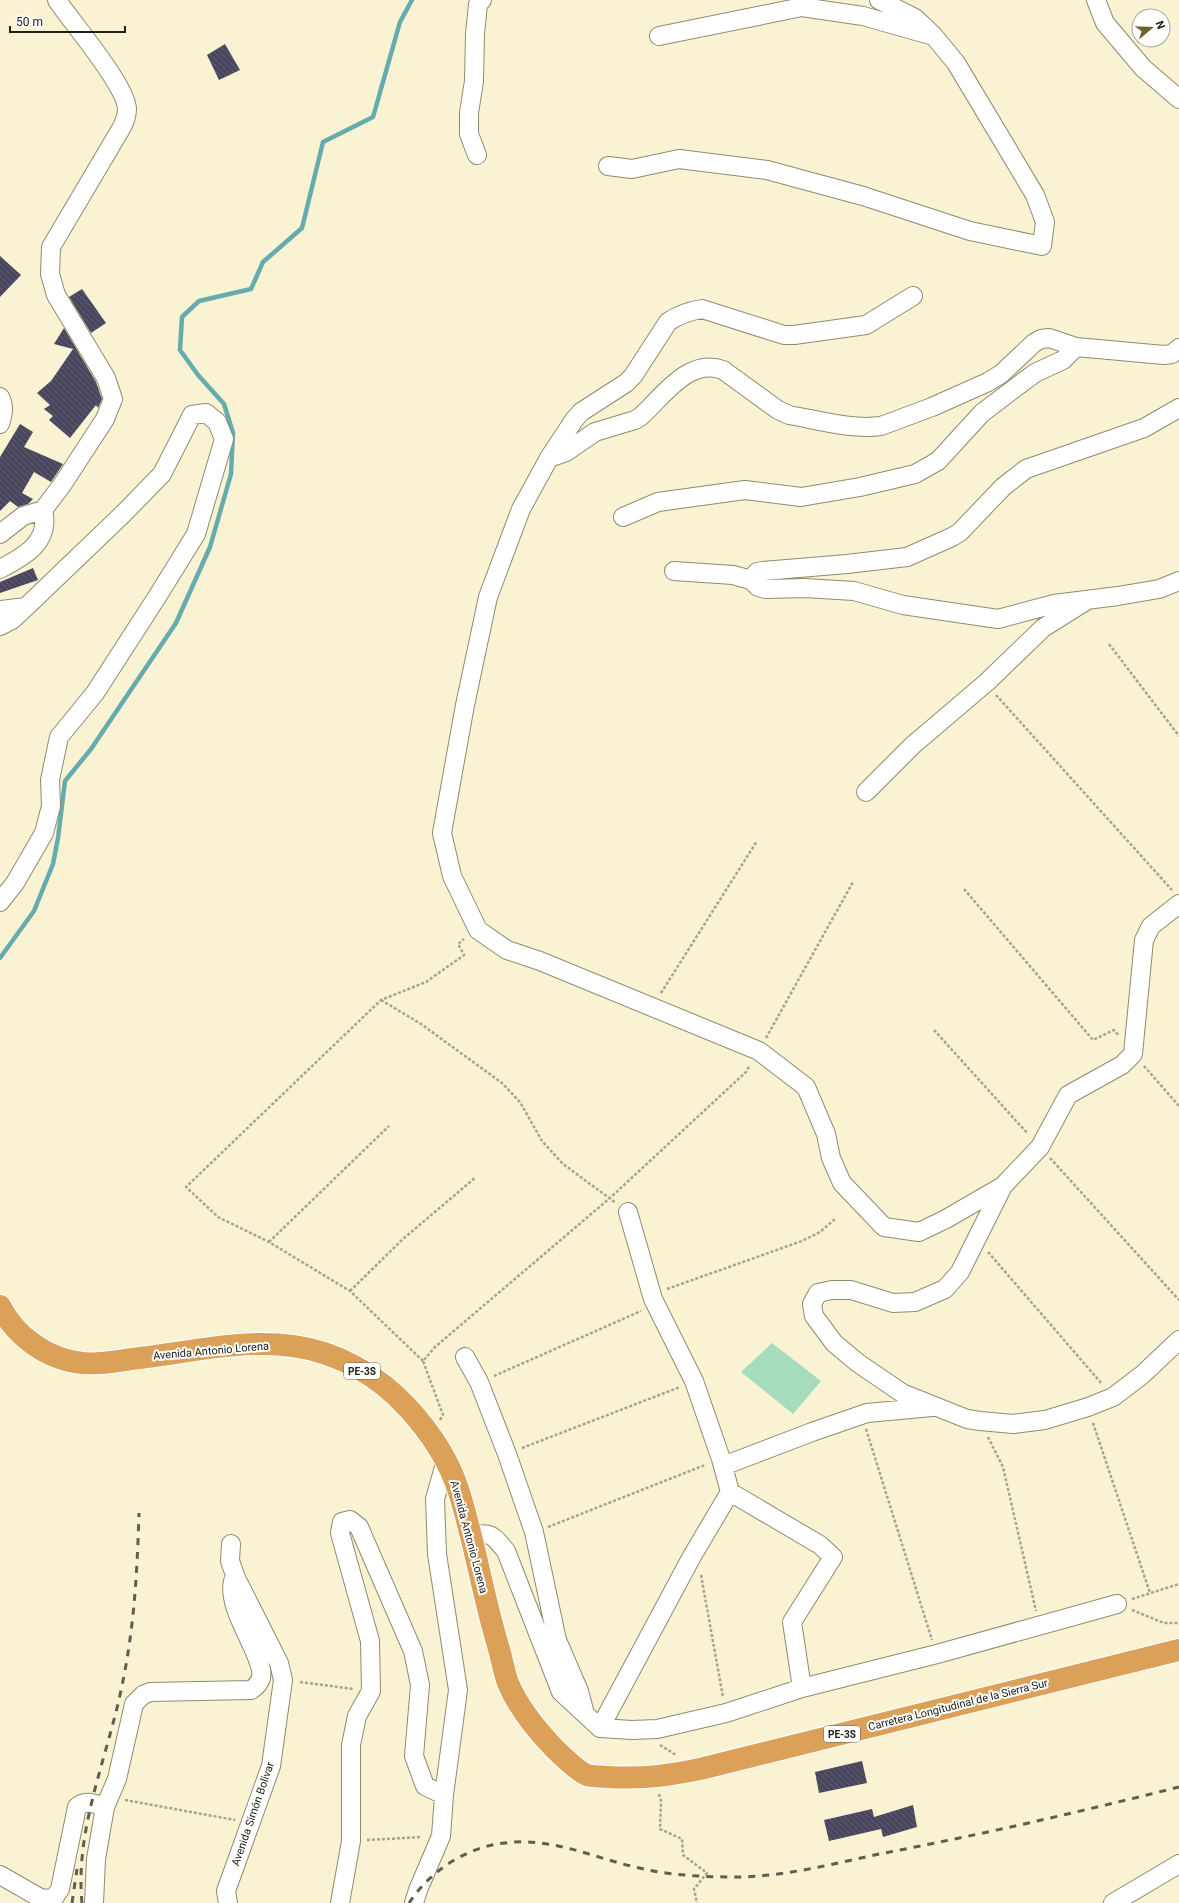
<svg xmlns="http://www.w3.org/2000/svg" width="1179" height="1903" viewBox="0 0 1179 1903" font-family="Roboto,sans-serif">
<style>
.pitch{fill:#a6dbbe}
.lines{fill:none;stroke-linecap:round;stroke-linejoin:round}
.stream{stroke:#66acae;stroke-width:4.5}
.building{fill:url(#building-back-hatch)}
.minor-casing{stroke:#908b6e;stroke-width:20}
.highway-casing{stroke:#fff;stroke-width:24}
.path{stroke:#a8a38c;stroke-width:2.5;stroke-dasharray:3 2;stroke-linecap:butt}
.minor{stroke:#fff;stroke-width:18}
.highway{stroke:#dca159;stroke-width:22}
.rail{stroke:#615e4d;stroke-width:3;stroke-dasharray:7 7;stroke-linecap:butt}
.labels{text-anchor:middle;dominant-baseline:central;stroke-width:4;stroke-linejoin:round;paint-order:stroke}
.shield{fill:#fff;stroke:#64635b;stroke-width:1}
.shield-label{font-size:10px;font-weight:bold;fill:#222015}
.street-label{font-size:11px;fill:#222015;stroke:#fff}
</style>
<defs>
<pattern id="building-back-hatch" width="6" height="6" patternUnits="userSpaceOnUse"><rect width="6" height="6" fill="#49465e"/><path d="M-1 5l2 2M0 0l6 6M5-1l2 2" fill="none" stroke="#605e70"/></pattern>
</defs>
<rect width="100%" height="100%" fill="#f9f3d4"/>
<path class="pitch" d="M772,1343L821,1381L793,1414L741,1372Z"/>
<g class="lines">
<path class="stream" d="M0,958L34,911L53,864L58,838L65,781L91,749L176,623L210,547L231,474L233,433L224,404L198,375L180,350L182,317L199,301L251,289L263,262L302,228L323,142L373,117L400,22L412,0"/>
</g>
<path class="building" d="M225,44L240,70L219,80L207,55Z
M0,256L21,275L0,297Z
M82,289L106,323L91,333L69,297Z
M64,328L96,382L102,399L98,408L96,405L70,438L49,420L53,416L44,409L50,405L37,393L51,381L73,349L54,344Z
M20,424L33,432L24,447L63,464L51,482L34,472L22,493L33,499L28,504L18,507L10,501L0,511V457Z
M33,568L38,580L0,593V582Z
M862,1761L867,1783L819,1793L815,1772Z
M913,1805L917,1827L883,1837L881,1829L829,1841L824,1820L872,1809L874,1817Z"/>
<g class="lines">
<g class="minor-casing">
<path id="minor" d="M1096,0L1105,23L1143,68L1179,99
M659,36L802,7L863,16L930,35
M477,155L469,134V113L474,81L475,34L478,4L482,0
M608,166L632,169L679,159L767,170L863,196L970,231L1042,246L1045,222L1035,195L956,63L933,35L915,18L879,0
M0,397C5,407 3,414 0,424
M1179,408L1144,428L1026,469L1003,487L960,532L952,537L907,557L847,564L763,571L757,572L751,580L758,587L765,589L805,588L854,591L903,605L998,619L1054,604L1118,596L1159,589L1179,581
M549,458L574,420L581,412L626,383L633,376L668,322C678,315 690,311 702,309L784,335H794L866,325L913,296
M43,510L62,485L105,419L113,399L106,378L56,295L50,274L51,247L122,127C125,121 127,115 127,109C126,85 72,23 57,0
M623,517L658,502L745,490L801,497L860,487L915,474L938,461L982,413L1035,373L1063,360L1076,347
M0,534L23,516L43,510C51,542 25,556 0,569
M674,571L733,575L751,580
M0,610L26,607L124,513L162,474L192,415L206,413L217,422L224,439L196,534L157,597L95,693L59,737L50,780L51,806L44,833L15,883L0,902
M0,626L12,620L26,607
M866,792L913,745L987,682L1043,628L1086,601
M1179,904L1151,926L1144,940L1133,1054L1122,1065L1068,1095L1040,1147L1003,1186L960,1272L945,1289L915,1302L893,1303L851,1290H832L818,1293L812,1304L814,1316L834,1343L858,1363L902,1393L967,1419L980,1421L1013,1424L1045,1420L1088,1407L1113,1397L1142,1375L1179,1340
M1003,1186L946,1219L919,1232L884,1227L842,1183L831,1158L826,1134L806,1087L759,1051L540,961L507,950L478,930L452,876L442,833L465,705L488,597L521,509L549,458L566,452L595,432L635,420L640,417C663,397 688,357 723,370L778,410L789,415C818,420 851,430 881,426L932,407L988,382L1001,374L1034,343L1041,339L1049,338L1076,347L1164,355L1172,354L1179,348
M628,1212L653,1299L694,1381L721,1459L730,1492L820,1545L833,1557L792,1622L802,1688
M465,1357L479,1382L507,1454L534,1532L557,1640L579,1691L585,1714
M723,1466L812,1432L867,1413L932,1407
M471,1536C492,1531 493,1536 506,1551L561,1692L600,1728L632,1730L657,1729L726,1713L802,1688L937,1654L1117,1604
M600,1728L691,1558L730,1492
M105,1807L117,1779L134,1704L143,1695L150,1692L251,1690C256,1687 259,1684 261,1678C266,1658 226,1611 233,1581
M0,1875L42,1899L54,1898L60,1889L77,1807C85,1799 96,1804 105,1807L96,1859L94,1903
M228,1903L226,1891L271,1766L283,1680L279,1663L236,1578L230,1561L231,1544
M340,1903L351,1841V1745L357,1716L371,1691L370,1641L340,1533L342,1522L350,1520L359,1527L413,1651L420,1685L414,1756L425,1786L444,1795L458,1690L437,1554L435,1499L446,1460
M414,1903L418,1890L441,1836L444,1795
M1113,1903L1179,1864"/>
</g>
<g class="highway-casing">
<path id="highway" d="M0,1306C16,1337 47,1359 82,1363C101,1365 121,1360 140,1358C190,1352 243,1339 293,1346C337,1352 378,1375 408,1408C430,1432 449,1460 459,1492C475,1543 483,1597 499,1649C502,1660 504,1672 508,1683C518,1707 535,1728 553,1747C561,1755 577,1771 587,1775C593,1777 601,1776 607,1777C642,1779 666,1776 700,1769L1179,1650"/>
</g>
<path class="path" d="M1109,644L1179,736
M996,695L1172,890
M964,889L1093,1040L1114,1030L1119,1036
M661,993L757,841
M381,1000L421,1024L502,1083L520,1102L542,1141L563,1164L616,1203
M934,1030L1028,1134
M766,1038L853,882
M1144,1066L1179,1106
M1050,1158L1179,1300
M269,1242L389,1126
M988,1252L1102,1384
M667,1289L802,1241L820,1232L835,1219
M350,1291L403,1239L476,1177
M423,1361L350,1291L269,1242L218,1217L186,1187L381,1000L426,982L464,955L458,944L464,939
M494,1376L641,1311
M440,1420L443,1415L423,1361L435,1347L610,1198L746,1072L750,1065
M1093,1423L1150,1593
M866,1429L932,1640
M988,1437L1003,1467L1036,1611
M522,1448L680,1387
M548,1527L705,1465
M701,1575L723,1697
M1132,1599L1179,1584
M1132,1610L1164,1623H1179
M300,1682L354,1689
M660,1745L676,1755
M659,1794L661,1801L660,1829L682,1839L683,1855L707,1873L694,1889L697,1903
M125,1800L235,1820
M367,1840L422,1837"/>
<use href="#minor" class="minor"/>
<use href="#highway" class="highway"/>
<path class="rail" d="M72,1903L77,1869
M82,1903C75,1832 105,1763 120,1695C134,1632 137,1577 139,1513
M409,1903C430,1871 466,1847 505,1843C550,1837 589,1856 631,1866C665,1875 700,1877 735,1877C783,1877 832,1864 879,1854C980,1835 1079,1812 1179,1787"/>
</g>
<g class="labels">
<g class="shield">
<rect x="344" y="1363" width="36" height="16" rx="3"/>
<rect x="824" y="1726" width="36" height="16" rx="3"/>
</g>
<g class="shield-label">
<text x="362" y="1371">PE-3S</text>
<text x="842" y="1734">PE-3S</text>
</g>
<g class="street-label">
<text transform="translate(211 1351) rotate(-5)">Avenida Antonio Lorena</text>
<text transform="translate(469 1537) rotate(75)">Avenida Antonio Lorena</text>
<text transform="translate(958 1705) rotate(-14)">Carretera Longitudinal de la Sierra Sur</text>
<text transform="translate(253 1814) rotate(-71)">Avenida Simón Bolivar</text>
</g>
</g>
<g transform="translate(1151 28) rotate(71)"><circle r="19" fill="#ffffff" stroke="#a7a6a1"/>
<path d="M0-3L7 15L0 10L-7 15Z" fill="#70612e"/>
<text y="-6" font-size="11" font-weight="bold" text-anchor="middle" fill="#222015">N</text>
</g>
<path d="M10 26v6h115v-6" fill="none" stroke="#222015" stroke-width="2"/>
<text x="16" y="26" font-size="12" fill="#222015" stroke="#ffffff" stroke-width="3" paint-order="stroke">50 m</text>
</svg>
